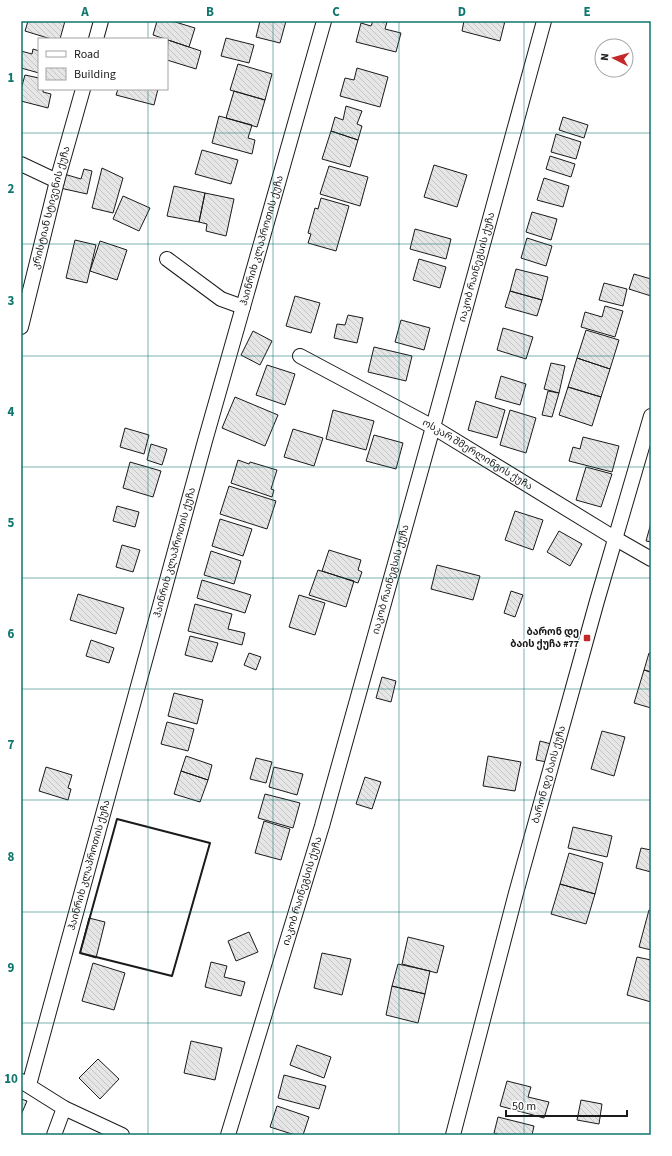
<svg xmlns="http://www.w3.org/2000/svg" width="672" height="1156" viewBox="0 0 672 1156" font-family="'Source Sans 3','Noto Sans Georgian',sans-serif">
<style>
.building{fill:url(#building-back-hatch);stroke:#1a1a1a}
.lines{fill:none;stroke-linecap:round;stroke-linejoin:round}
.minor-casing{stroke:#1a1a1a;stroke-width:16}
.minor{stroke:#fff;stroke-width:14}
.wall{stroke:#1a1a1a;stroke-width:2}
.grid{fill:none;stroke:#0f766e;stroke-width:1;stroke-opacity:0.55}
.poi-dot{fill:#c62828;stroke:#fff;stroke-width:1.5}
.labels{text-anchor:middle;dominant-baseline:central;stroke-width:3;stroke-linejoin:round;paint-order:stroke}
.street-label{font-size:10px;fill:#1a1a1a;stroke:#fff}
.poi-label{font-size:10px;font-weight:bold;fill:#1a1a1a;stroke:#fff;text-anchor:end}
.neatline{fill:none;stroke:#0f766e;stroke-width:1.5}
.grid-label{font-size:13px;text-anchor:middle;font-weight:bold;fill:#0f766e}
</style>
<defs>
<pattern id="building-back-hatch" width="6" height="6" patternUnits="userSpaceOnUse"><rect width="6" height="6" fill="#e6e6e6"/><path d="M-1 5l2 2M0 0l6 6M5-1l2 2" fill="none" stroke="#c5c5c5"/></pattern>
</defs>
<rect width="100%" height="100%" fill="#fff"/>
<path class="building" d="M28,21H65L60,39H51L25,31Z
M157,21H172L195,28L189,47L153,35Z
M260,21H286L280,43L256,37Z
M373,21L387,22L385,29L401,33L396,52L356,42L361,23L371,26Z
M464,21H505L500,41L462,31Z
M226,38L254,45L249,63L221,56Z
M168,40L201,51L196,69L167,60Z
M33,49L39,51V73L21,68V51L32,54Z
M238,64L272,74L265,100L230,90Z
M357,68L388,77L380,107L340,96L345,78L354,80Z
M25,75L39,78V89H43V92L51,94L48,108L21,101V89Z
M118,89H158L154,105L116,95Z
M234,91L265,100L257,127L226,118Z
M346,106L362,111L357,124L362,126L358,140L331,131L335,117L343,120Z
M219,116L252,125L248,138L255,140L252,154L212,143Z
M563,117L588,125L584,138L559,130Z
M331,131L358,140L350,167L322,159Z
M556,134L581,142L576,159L551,152Z
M202,150L238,160L231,184L195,174Z
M550,156L575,164L571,177L546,169Z
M434,165L467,175L457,207L424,197Z
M329,166L368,177L360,206L320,194Z
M102,168L123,178L113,213L92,208Z
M84,169L92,171L87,194L60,188L64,174L81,179Z
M544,178L569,186L563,207L537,200Z
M174,186L205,193L199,222L167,216Z
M205,193L234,199L226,236L206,231L207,224L199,222Z
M123,196L150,208L139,231L113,219Z
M321,198L349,206L336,251L308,243L311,234L308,233L315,208L318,209Z
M532,212L557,219L551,240L526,232Z
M415,229L451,239L446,259L410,249Z
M527,238L552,246L546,266L521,258Z
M75,240L96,245L87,283L66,278Z
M100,241L127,250L117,280L90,271Z
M419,259L446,267L440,288L413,280Z
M516,269L548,277L542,300L510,291Z
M634,274L651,279V296L629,289Z
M604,283L627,289L623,306L599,300Z
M510,291L542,300L537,316L505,307Z
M295,296L320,303L311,333L286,326Z
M605,306L623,311L615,337L581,327L585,312L602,317Z
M348,315L363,318L357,343L334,338L337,324L345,325Z
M401,320L430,328L424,350L395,342Z
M503,328L533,337L526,359L497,350Z
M586,330L619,340L610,369L577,358Z
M253,331L272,341L260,365L241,355Z
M374,347L412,356L406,381L368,372Z
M577,358L610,369L601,397L568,387Z
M551,363L565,366L559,393L544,389Z
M267,365L295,374L285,405L256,395Z
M501,376L526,384L520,405L495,398Z
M568,387L601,397L592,426L559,415Z
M548,391L559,393L552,417L542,415Z
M235,397L278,415L265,446L222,428Z
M476,401L505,410L497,438L468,430Z
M333,410L374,421L366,450L326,439Z
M510,410L536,418L526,453L500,445Z
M125,428L149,435L144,454L120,447Z
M293,429L323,438L314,466L284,457Z
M374,435L403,443L396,469L366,461Z
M583,437L619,446L612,472L569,461L573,447L580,449Z
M151,444L167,449L162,465L147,460Z
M238,460L249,464L250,462L277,470L271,489L274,490L272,497L231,483Z
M130,462L161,471L153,497L123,488Z
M586,467L612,474L601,507L576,500Z
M229,486L276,501L267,529L220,514Z
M117,506L139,512L135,527L113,521Z
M515,511L543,520L533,550L505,540Z
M220,519L252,529L243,556L212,546Z
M651,523V542L646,541Z
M559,531L582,544L570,566L547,552Z
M122,545L140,550L133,572L116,567Z
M329,550L361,560L358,570L362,572L358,583L322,571Z
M211,551L241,561L234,584L204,575Z
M437,565L480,576L473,600L431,589Z
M318,570L354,581L346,607L309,595Z
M202,580L251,595L245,613L197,598Z
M511,591L523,595L515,617L504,613Z
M78,594L124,608L116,634L70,620Z
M299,595L325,603L315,635L289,627Z
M195,604L232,614L228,629L245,633L242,645L188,631Z
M190,636L218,643L212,662L185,655Z
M91,640L114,648L109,663L86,656Z
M249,653L261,657L256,670L244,665Z
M649,653L651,654V672L644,670Z
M644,670L651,672V708L634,703Z
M382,677L396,681L391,702L376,698Z
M174,693L203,700L197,724L168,716Z
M167,722L194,729L188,751L161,744Z
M602,731L625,737L614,776L591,769Z
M540,741L551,744L547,762L536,760Z
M186,756L212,765L208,780L181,771Z
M488,756L521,762L515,791L483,786Z
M256,758L272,762L266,783L250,779Z
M46,767L72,775L68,788L71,789L68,800L39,791Z
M274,767L303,774L297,795L269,787Z
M181,771L208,780L200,802L174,794Z
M365,777L381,782L372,809L356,804Z
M265,794L300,803L293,828L258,818Z
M264,821L290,829L281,860L255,853Z
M573,827L612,836L607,857L568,848Z
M641,848L651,850V872L636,868Z
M569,853L603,863L595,894L560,884Z
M560,884L595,894L586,924L551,914Z
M649,910H651V950L639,947Z
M89,918L105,922L96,958L80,953Z
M249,932L258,952L236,961L228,941Z
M408,937L444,946L437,973L402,964Z
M322,953L351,959L342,995L314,988Z
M637,957L651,960V1002L627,995Z
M211,962L227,966L224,977L245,982L241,996L205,987Z
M93,963L125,973L114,1010L82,1001Z
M398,964L430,971L425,994L392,986Z
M392,986L425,994L418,1023L386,1015Z
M191,1041L222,1048L215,1080L184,1073Z
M297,1045L331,1057L324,1078L290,1065Z
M98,1059L119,1079L100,1099L79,1078Z
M284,1075L326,1086L319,1109L278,1098Z
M507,1081L531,1087L528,1097L549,1102L544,1118L500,1106Z
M21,1099L27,1101L21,1115Z
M581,1100L602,1104L599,1124L577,1120Z
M277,1106L309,1117L303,1135H295L270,1127Z
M498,1117L534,1126L532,1135H500L494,1133Z"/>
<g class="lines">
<g class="minor-casing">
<g id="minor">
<path d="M96,39L101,21"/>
<path d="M21,164L57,181"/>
<path d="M167,259L221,299L243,307"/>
<path id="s1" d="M21,327L57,181L83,89"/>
<path id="s2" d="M300,356L433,427L616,539L651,559"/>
<path d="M21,1081L64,1108L122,1135"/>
<path id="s3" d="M29,1085L205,441L324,21"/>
<path d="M54,1135L64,1108"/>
<path id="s4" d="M228,1135L322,826L433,427L544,21"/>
<path id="s5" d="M453,1135L516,893L597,601L651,416"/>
</g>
</g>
<use href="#minor" class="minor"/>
<path class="wall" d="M117,819L210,843L172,976L80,953Z"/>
</g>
<path class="grid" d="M148,21V39M273,21V1135M399,21V1135M524,21V1135M148,89V1135M21,133H651M21,244H651M21,356H651M21,467H651M21,578H651M21,689H651M21,800H651M21,912H651M21,1023H651"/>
<rect class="poi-dot" x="583" y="634" width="8" height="8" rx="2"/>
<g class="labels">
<g class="street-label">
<text stroke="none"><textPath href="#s1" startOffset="123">კრისტიან სტივენის ქუჩა</textPath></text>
<text stroke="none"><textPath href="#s3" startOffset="876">ჰაინრიხ კლაპროთის ქუჩა</textPath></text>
<text stroke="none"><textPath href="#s4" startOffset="903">იაკობ რაინეგსის ქუჩა</textPath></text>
<text stroke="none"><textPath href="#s2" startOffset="203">ოსკარ შმერლინგის ქუჩა</textPath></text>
<text stroke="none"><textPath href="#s3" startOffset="552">ჰაინრიხ კლაპროთის ქუჩა</textPath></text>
<text stroke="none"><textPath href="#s4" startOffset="579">იაკობ რაინეგსის ქუჩა</textPath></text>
<text stroke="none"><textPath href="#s5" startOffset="373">ბარონ დე ბაის ქუჩა</textPath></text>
<text stroke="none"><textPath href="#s3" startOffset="228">ჰაინრიხ კლაპროთის ქუჩა</textPath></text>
<text stroke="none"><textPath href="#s4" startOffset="255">იაკობ რაინეგსის ქუჩა</textPath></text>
</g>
<g class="poi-label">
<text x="579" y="632">ბარონ დე<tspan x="579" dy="12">ბაის ქუჩა #77</tspan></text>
</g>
</g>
<rect width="672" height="1156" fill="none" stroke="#ffffff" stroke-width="44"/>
<rect x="38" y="38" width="130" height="52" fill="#ffffff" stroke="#a3a3a3"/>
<rect x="46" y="51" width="20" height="6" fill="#ffffff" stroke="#a3a3a3"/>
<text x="74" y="58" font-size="12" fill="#1a1a1a">Road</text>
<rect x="46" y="68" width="20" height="12" fill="url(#building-back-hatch)" stroke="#a3a3a3"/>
<text x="74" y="78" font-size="12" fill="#1a1a1a">Building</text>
<g transform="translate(614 58) rotate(276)"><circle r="19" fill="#ffffff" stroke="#a3a3a3"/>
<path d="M0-3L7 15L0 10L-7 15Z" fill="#c62828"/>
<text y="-6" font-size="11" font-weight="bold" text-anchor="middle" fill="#1a1a1a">N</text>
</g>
<path d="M506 1110v6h121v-6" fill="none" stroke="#1a1a1a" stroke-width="2"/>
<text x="512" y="1110" font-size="12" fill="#1a1a1a" stroke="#ffffff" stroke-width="3" paint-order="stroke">50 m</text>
<rect x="22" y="22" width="628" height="1112" class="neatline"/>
<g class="grid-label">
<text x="85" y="16">A</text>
<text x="210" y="16">B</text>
<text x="336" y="16">C</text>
<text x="462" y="16">D</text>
<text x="587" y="16">E</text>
<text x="11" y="82">1</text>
<text x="11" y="193">2</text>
<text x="11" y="305">3</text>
<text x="11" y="416">4</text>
<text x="11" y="527">5</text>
<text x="11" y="638">6</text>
<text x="11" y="749">7</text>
<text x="11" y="861">8</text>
<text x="11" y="972">9</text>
<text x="11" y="1083">10</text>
</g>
</svg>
